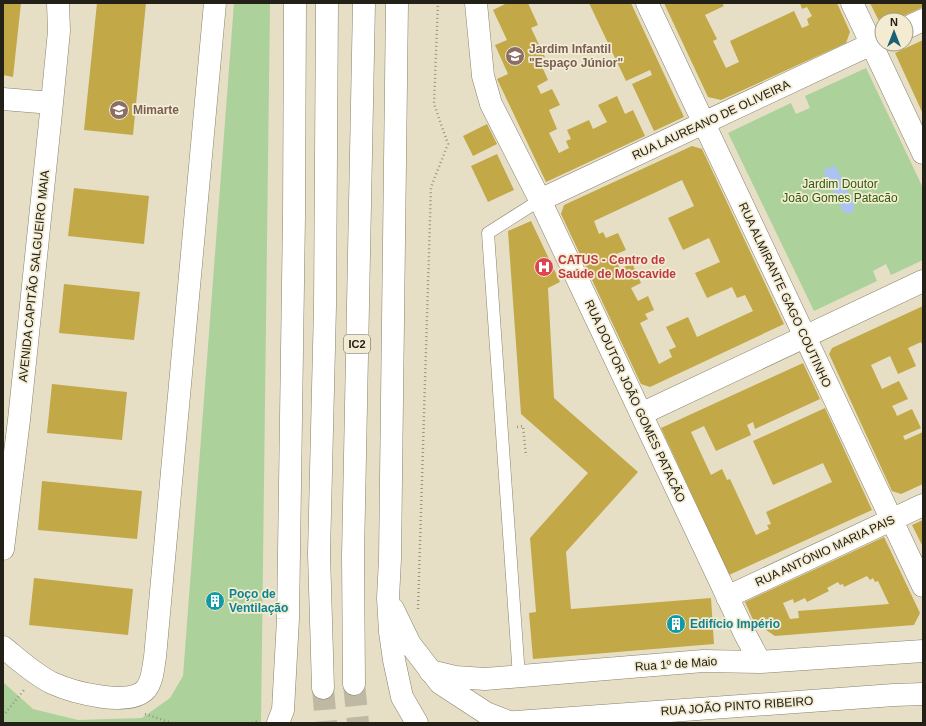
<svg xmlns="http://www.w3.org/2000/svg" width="926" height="726" viewBox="0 0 926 726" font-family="Helvetica,sans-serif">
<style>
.green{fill:#acd19b}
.water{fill:#aac3f2}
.building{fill:#c2a846;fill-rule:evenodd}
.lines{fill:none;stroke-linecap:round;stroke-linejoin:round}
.highway-tunnel{stroke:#bfb9a3;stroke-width:22;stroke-dasharray:22 11;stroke-linecap:butt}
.lane-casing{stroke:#88826b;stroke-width:13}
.street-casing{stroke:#88826b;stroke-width:23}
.secondary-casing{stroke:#88826b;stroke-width:23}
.highway-casing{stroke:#88826b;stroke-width:23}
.path{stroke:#999481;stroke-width:2.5;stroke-dasharray:1 3;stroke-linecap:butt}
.lane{stroke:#fff;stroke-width:12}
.street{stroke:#fff;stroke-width:22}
.secondary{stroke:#fff;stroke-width:22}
.highway{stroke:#fff;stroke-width:22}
.labels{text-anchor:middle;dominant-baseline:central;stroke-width:3.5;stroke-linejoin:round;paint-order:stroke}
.shield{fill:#f3ecd3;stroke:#615d4f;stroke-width:1}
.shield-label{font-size:11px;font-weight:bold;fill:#222017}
.education-label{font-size:12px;font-weight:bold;fill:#785e54;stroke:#f3ecd3;text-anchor:start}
.street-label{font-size:12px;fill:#222017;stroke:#f3ecd3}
.park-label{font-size:12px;fill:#2d5c08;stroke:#f3ecd3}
.health-label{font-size:12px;font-weight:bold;fill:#be3a42;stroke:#f3ecd3;text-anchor:start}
.culture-label{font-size:12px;font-weight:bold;fill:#0d838f;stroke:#f3ecd3;text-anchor:start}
</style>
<rect width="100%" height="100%" fill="#e6dfc6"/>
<path class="green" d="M234,3H270L261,723H3V682L33,709L78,720L142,718L170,698L183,676Z
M866,68L923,188V260L891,275L886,264L873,271L877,281L814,311L728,133L791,103L796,114L810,108L805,96Z"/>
<path class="water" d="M835,165L854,205C855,213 848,216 843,211L823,171Z"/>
<path class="building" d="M3,3H21L13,77L3,75Z
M97,3H146L133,135L84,130Z
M505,3H528L538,25L531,28L545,57L539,60L548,80L537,86L541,94L552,89L560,105L549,110L557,129L549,133L559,153L569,148L566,141L571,139L567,130L589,120L593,129L607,122L598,105L617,96L625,114L633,110L645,136L546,182L497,79L508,74L495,45L507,40L493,10L505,4Z
M589,3H631L684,117L654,131L632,84L652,75L650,70L626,81Z
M664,3H722L724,6L705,15L717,39L713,41L726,68L739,62L730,41L794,11L802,28L809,25L807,19L812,16L807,7L802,9L800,3H837L850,32L846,43L721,100L708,97Z
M870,3H923V7L894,20H882V27Z
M923,40V114L895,53Z
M487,124L497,144L473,156L463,136Z
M692,146L702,149L784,324L650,387L641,384L561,214L564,205ZM682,180L694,206L668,218L683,250L709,238L720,262L695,273L707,298L732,287L737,298L745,295L753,311L697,337L688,317L666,327L676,347L669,350L672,357L659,364L640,323L648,319L645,314L654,310L648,296L638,301L631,288L641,283L632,263L620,269L614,255L626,250L618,233L606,238L603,232L599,234L594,221Z
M497,154L514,190L488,202L471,166Z
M74,188L149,196L144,244L68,236Z
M531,221L560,282L548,288L554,398L638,472L566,552L571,609L711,598L714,644L533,659L529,613L536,612L530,538L588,473L521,414L508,231Z
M64,284L140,292L134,340L59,333Z
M923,306V347L921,342L908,348L916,366L898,374L890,356L871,365L882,389L899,381L908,399L892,406L895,411L897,416L912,409L921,428L903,436L905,440L923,432V484L901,494L892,491L829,354L832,348Z
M803,363L820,399L755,429L753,422L747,425L751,435L716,451L704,426L691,432L711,475L722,469L727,480L730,479L756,535L769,529L767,525L771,524L766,512L832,482L823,463L773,485L753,441L825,408L872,510L729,575L661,428Z
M52,384L127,392L122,440L47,433Z
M42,481L142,491L137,539L38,530Z
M923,520V547L912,525Z
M884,537L920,613L914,625L775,636L754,622L745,602ZM867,576L870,580L873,578L875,582L878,581L889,604L798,611L799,618L790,619L783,603L793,599L794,603L805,598L807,602L829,591L827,588L838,582L840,585L843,584L844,587Z
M34,578L133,589L128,635L29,625Z
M205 601a10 10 0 1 1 20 0a10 10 0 1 1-20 0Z"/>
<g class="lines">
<path class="highway-tunnel" d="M354,684L358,723
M323,688L326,723"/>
<g class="lane-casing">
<path id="lane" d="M519,677L488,233L540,200"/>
</g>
<g class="street-casing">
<path id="street" d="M476,3L483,76L491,104L540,200L745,634L760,662
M647,3L923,586
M852,3L923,153
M906,28L923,20
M3,99L52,103
M540,200L882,39
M641,414L923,281
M3,549L19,420L52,103L59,31L58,3
M727,597L923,505
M3,647C19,660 34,674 52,683C72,692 130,708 146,689C153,680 153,668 155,657L215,3
M430,671L455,677L485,679L703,661L760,662L923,651"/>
</g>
<g class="secondary-casing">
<path id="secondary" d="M503,723L894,695L923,694"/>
</g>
<g class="highway-casing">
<path id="highway" d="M397,3L390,559L388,598L390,632L394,660L402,697L417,723
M393,609L410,644L440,683L486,713L509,722
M354,684L353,556L364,3
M323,688L319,554L325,306L327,3
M278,723L283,710L288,619L294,216L295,3"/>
</g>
<path class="path" d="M517,427L523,426L526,456
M418,609L431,187L448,144L434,104L438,3
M145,714L172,723
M3,716L24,690
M252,723L258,721"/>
<use href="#lane" class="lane"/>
<use href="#street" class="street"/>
<use href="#secondary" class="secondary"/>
<use href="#highway" class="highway"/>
</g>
<defs>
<g id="school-disc" transform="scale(1)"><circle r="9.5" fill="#8d6e63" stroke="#f3ecd3"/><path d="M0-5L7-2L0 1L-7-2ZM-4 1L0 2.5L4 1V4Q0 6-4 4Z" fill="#fff"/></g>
<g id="hospital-disc" transform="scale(1)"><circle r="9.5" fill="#e0444e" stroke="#f3ecd3"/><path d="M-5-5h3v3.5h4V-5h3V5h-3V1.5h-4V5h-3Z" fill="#fff"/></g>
<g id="building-disc" transform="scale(1)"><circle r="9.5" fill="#0f9aa8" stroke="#f3ecd3"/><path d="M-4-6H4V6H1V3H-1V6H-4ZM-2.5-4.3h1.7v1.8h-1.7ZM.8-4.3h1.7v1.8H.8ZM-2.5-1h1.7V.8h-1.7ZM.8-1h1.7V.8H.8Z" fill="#fff"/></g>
</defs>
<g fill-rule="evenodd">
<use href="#school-disc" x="515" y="56"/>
<use href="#school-disc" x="119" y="110"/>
<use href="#hospital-disc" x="544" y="267"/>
<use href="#building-disc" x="215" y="601"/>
<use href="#building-disc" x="676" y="624"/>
</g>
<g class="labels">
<rect class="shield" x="344" y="335" width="26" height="18" rx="3"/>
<g class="shield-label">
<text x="357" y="344">IC2</text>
</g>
<g class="education-label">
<text x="529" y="49">Jardim Infantil<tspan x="529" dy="14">"Espaço Júnior"</tspan></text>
<text x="133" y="110">Mimarte</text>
</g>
<g class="street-label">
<text transform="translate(711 120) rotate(-25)">RUA LAUREANO DE OLIVEIRA</text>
<text transform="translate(34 276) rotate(-84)">AVENIDA CAPITÃO SALGUEIRO MAIA</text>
<text transform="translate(785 295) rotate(65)">RUA ALMIRANTE GAGO COUTINHO</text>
<text transform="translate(635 401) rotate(65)">RUA DOUTOR JOÃO GOMES PATACÃO</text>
<text transform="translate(825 551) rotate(-25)">RUA ANTÓNIO MARIA PAIS</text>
<text transform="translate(676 664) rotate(-4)">Rua 1º de Maio</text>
<text transform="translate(737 706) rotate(-4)">RUA JOÃO PINTO RIBEIRO</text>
</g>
<g class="park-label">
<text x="840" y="184">Jardim Doutor<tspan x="840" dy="14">João Gomes Patacão</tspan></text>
</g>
<g class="health-label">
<text x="558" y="260">CATUS - Centro de<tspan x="558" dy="14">Saúde de Moscavide</tspan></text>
</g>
<g class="culture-label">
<text x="229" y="594">Poço de<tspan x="229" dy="14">Ventilação</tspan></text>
<text x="690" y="624">Edifício Império</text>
</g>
</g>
<rect width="926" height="726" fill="none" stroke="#222017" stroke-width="8"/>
<g transform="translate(894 32)"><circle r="19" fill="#f3ecd3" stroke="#9f9a88"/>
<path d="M0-3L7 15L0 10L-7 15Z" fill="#1c6173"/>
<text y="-6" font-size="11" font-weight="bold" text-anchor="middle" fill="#222017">N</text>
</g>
</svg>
